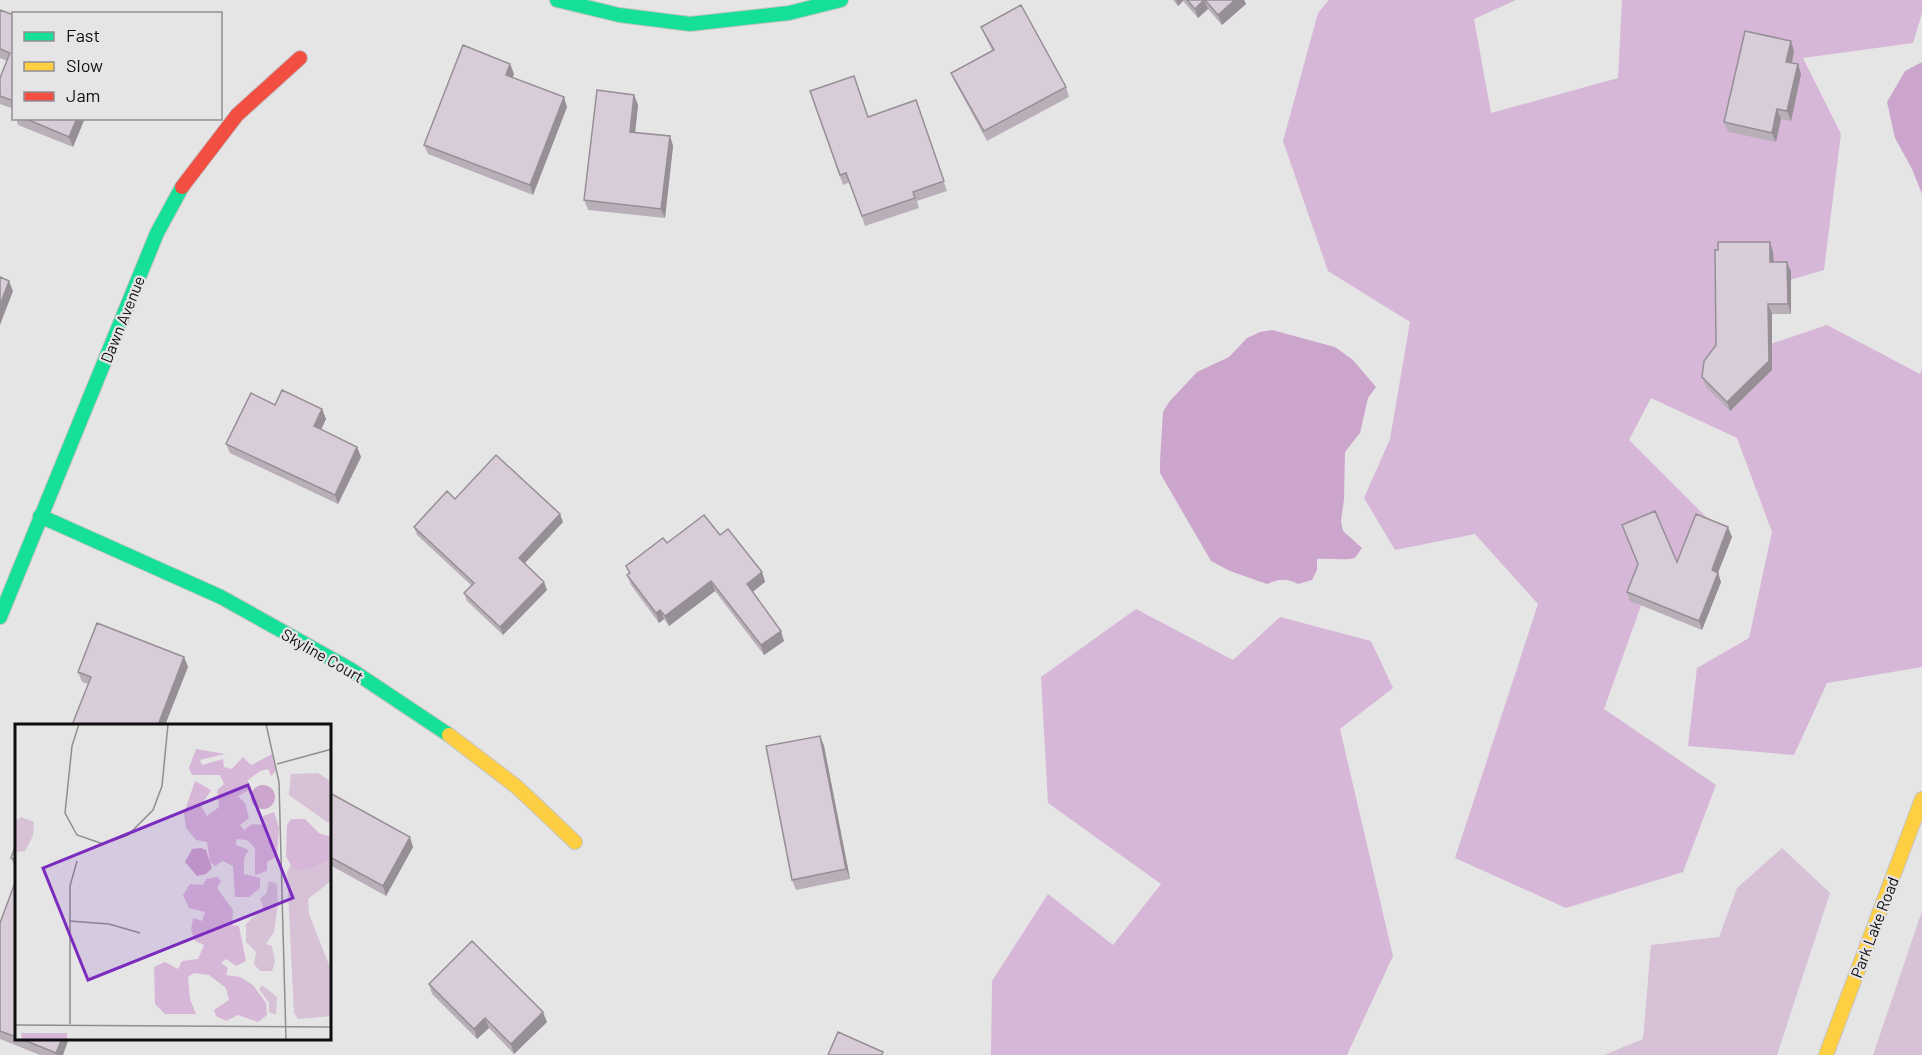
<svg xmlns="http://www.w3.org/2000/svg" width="1922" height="1055" viewBox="0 0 1922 1055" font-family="Barlow,sans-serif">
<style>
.green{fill:#d6c1d6}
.forest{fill:#d6b7d7}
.water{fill:#cba5cc}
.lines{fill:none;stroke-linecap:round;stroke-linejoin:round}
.fast-casing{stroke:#c4c3c4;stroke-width:16}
.slow-casing{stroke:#c4c3c4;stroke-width:16}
.jam-casing{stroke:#c4c3c4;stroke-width:16}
.fast{stroke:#16e098;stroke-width:14}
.slow{stroke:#ffcf43;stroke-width:14}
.jam{stroke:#f24e42;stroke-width:14}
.wall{fill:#b9afb9}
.shaded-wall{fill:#968f96}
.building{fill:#d7ccd7;stroke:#968f96;stroke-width:1.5}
.labels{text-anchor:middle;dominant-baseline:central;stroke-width:4.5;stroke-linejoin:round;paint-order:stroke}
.street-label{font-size:16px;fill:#0f0e0f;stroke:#e7e4e7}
.inset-road{fill:none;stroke:#908f90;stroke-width:1.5}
.view{fill:#7b2cbf;fill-opacity:0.15;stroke:#7b2cbf;stroke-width:3}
.inset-edge{fill:none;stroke:#0f0e0f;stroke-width:3}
</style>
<rect width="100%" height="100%" fill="#e6e5e6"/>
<path class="green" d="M1782,848L1830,893L1777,1055H1604L1643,1039L1651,945L1719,937L1737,888Z
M1922,911V1055H1873Z"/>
<path class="forest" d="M1329,0H1516L1474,19L1491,113L1618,78L1622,0H1922V13L1913,43L1803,58L1841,134L1824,270L1726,299L1744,353L1827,325L1920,374L1922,368V667L1827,683L1794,755L1688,746L1697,668L1749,638L1772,532L1737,438L1651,398L1629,440L1721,532L1652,575L1604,709L1716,785L1683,872L1566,908L1455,858L1538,604L1475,534L1395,550L1364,498L1390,439L1410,322L1328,271L1283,141L1318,13Z
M1136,609L1233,660L1280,617L1371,641L1393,688L1340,729L1393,956L1347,1055H991L992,981L1048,894L1113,945L1161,884L1048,803L1041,677Z"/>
<path class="water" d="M1922,62V194L1912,169L1895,138L1887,102L1905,71Z
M1272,330L1335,347L1353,360L1376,387L1368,398L1360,433L1345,452L1344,499L1341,521L1343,531L1362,548L1355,558C1342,561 1330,558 1317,559V570L1312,580L1298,584C1286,578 1279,579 1267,584L1230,571L1211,561L1160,473V461L1163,412L1169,402L1197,372L1229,357L1247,338L1260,332Z"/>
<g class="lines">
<g class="fast-casing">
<path id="fast" d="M557,0L619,15L690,24L789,13L841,0
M40,516L221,597L350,669L449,735
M0,617L157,233L182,187"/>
</g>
<g class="slow-casing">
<path id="slow" d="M449,735L517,787L575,842
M1826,1055L1922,799"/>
</g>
<g class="jam-casing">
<path id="jam" d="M182,187L237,115L300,58"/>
</g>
<use href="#fast" class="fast"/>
<use href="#slow" class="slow"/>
<use href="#jam" class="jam"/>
</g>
<path class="wall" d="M1173,0H1244L1246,4L1222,25L1208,9L1198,18L1183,1L1178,6Z
M0,10L14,15V109L0,104V78L7,61L0,58Z
M981,27L1066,87L1069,97L987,141L955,82L951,73L992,50L985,36Z
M1794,51L1792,63L1801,74L1791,121L1781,119L1776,142L1728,132L1724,122Z
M510,64L514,74L512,78L567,107L533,195L428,154L424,145Z
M810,91L868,117L916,100L947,191L917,201L919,208L865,226L850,182L843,185Z
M634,95L638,105L635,133L670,136L673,146L665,218L588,210L584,200Z
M16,118H85L73,147L18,125Z
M1773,252L1774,262H1787L1791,272V314H1772V370L1730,411L1706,387L1702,377L1716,345Z
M275,405L322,409L326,419L321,430L357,447L361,457L338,504L230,453L226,444Z
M455,499L563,522L525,563L547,590L503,635L467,601L464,593L472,586L417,535L414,527Z
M1622,525L1677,562L1732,537L1718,573L1721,582L1702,630L1630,601L1627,592L1638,564Z
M720,535L762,572L765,582L753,592L784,641L764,655L715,591L669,626L664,619L659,623L631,585L627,575L629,574L626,566L667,543Z
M184,657L188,667L165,725H72L88,684L82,682L78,672Z
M820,736L824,746L850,879L796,890L792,880Z
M330,793L413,847L386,896L330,865Z
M16,844V868L15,867L11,858Z
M16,880V1038H69L63,1055H40L0,1039V923Z
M429,984L547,1022L514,1054L489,1028L477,1039L432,994Z"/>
<path class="shaded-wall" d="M1176,0H1183V1L1178,6Z
M1204,0L1208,9L1198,18L1195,9Z
M1235,0H1244L1246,4L1222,25L1218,15Z
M1791,41L1794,51L1790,72L1786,62Z
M510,64L514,74L509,85L506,75Z
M1798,64L1801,74L1791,121L1787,111Z
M634,95L638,105L634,142L630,132Z
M564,97L567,107L533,195L530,185Z
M1777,109L1781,119L1776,142L1772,133Z
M77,118H85L73,147L69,137Z
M670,136L673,146L665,218L661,209Z
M1770,242L1773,252L1774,272L1770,262Z
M1787,262L1791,272V314L1788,304Z
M9,281L13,291L0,325V305Z
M1768,304L1772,314V370L1730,411L1727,402Z
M322,409L326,419L318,436L314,426Z
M357,447L361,457L338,504L335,495Z
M560,514L563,522L522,566L519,558Z
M1728,527L1732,537L1717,575L1718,573L1721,582L1702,630L1699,621L1712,570Z
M762,572L765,582L751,593L747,584Z
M711,581L715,591L669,626L665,616Z
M544,582L547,590L503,635L500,627Z
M660,610L664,619L659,623L656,613Z
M781,631L784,641L764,655L761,645Z
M184,657L188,667L165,725H158Z
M820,736L824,746L850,879L846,869Z
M410,837L413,847L386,896L383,886Z
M543,1012L547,1022L514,1054L511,1044Z
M485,1018L489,1028L477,1039L474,1029Z
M62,1038H69L63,1055H57L56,1053Z"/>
<path class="building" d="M1187,0H1204L1195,9Z
M1205,0H1235L1218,15Z
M1021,5L1066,87L984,131L951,73L994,50L981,27Z
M0,10L14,15V101L0,96V78L10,53L0,49Z
M1745,31L1791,41L1786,62L1798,64L1787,111L1777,109L1772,133L1724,122Z
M463,45L510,64L506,75L564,97L530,185L424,145Z
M854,76L868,117L916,100L944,181L913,192L915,198L862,216L846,173L840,175L810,91Z
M597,90L634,95L630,132L670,136L661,209L584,200Z
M24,118H77L69,137Z
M1718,242H1770V262H1787L1788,304H1768L1769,361L1727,402L1702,377L1704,361L1716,345L1715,250H1718Z
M0,277L9,281L0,305Z
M282,390L322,409L314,426L357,447L335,495L226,444L251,393L275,405Z
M496,455L560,514L519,558L544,582L500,627L464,593L474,583L414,527L447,491L455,499Z
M1655,511L1677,562L1696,514L1728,527L1712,570L1718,573L1699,621L1627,592L1638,564L1622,525Z
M704,515L720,535L728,529L762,572L747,584L781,631L761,645L711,581L665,616L660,610L656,613L627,575L630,573L626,566L663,538L667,543Z
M97,623L184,657L158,725H72L91,677L78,672Z
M820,736L846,869L792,880L766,746Z
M330,793L410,837L383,886L330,857Z
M16,844V860L11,858Z
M16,880V1037L0,1031V923Z
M472,941L543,1012L511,1044L485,1018L474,1029L429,984Z
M838,1032L883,1052L882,1055H828Z
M19,1038H62L56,1053Z"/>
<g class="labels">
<g class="street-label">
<text transform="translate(122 319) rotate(-68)">Dawn Avenue</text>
<text transform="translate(323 655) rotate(30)">Skyline Court</text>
<text transform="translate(1874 927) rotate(-69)">Park Lake Road</text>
</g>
</g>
<g transform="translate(15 724)">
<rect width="316" height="316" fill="#e6e5e6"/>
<path d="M316,47V98H312L274,71L276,50L303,49L314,56ZM6,93L19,98L18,112L10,127L0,128V97ZM312,134L316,135V157L293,175L294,190L316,246L317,292L283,295L279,289L272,148L276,141L279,145L289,147ZM254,157L262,160L263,180L259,208L251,220L257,222L260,238L257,247H245L239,240L241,228L231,218V200L248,184L245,174L251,170ZM247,261L262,273L261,291L254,288V279L244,265Z" fill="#d6c1d6"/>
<path d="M181,25L210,30L185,36L187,41L208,35L209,43L217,45L228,33L236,41L257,30L261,47L256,52L253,45L245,47L233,56L234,66L223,72L230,79L234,94L225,101L229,106L237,100L249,101L248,92L259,88L264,104L262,132L252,138V147L240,151V124L232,116L221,115V121L234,126L229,134V150L245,154V164L234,173H220L218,142L208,137L200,142L195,138L192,118L181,116L171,104L169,89L180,57L196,66L186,82L192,92L204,83L202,66L209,60L205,51H177L174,44ZM276,95H290L304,109L316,113V135L289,147L278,145L271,132L272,101ZM202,153L206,157L202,164L218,186L217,201L224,202L231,237L221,242L211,235L206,239L213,244L211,251L225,253L238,261L251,279L252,291L243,298L223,291L211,297L201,292L199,286L214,276L211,264L194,251L179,249L173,253L175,275L181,290H150L140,280L139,243L150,238L163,245L167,237L183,235L189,221L180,217L176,206L178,194L187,197L190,188L174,184L168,171L175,160L188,161L191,155ZM6,309H52V315L7,316Z" fill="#d6b7d7"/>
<path d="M236 73a12 12 0 1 1 24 0a12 12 0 1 1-24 0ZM186,124L191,126L197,144L191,150L182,152L170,138L177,125Z" fill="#cba5cc"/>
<path class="inset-road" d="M64,0L57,22L50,89L62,111L88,120L113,111L138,86L147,62L153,0M251,0L264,58L271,316M262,40L317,25M54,197L94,200L125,209M55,300V162L62,137M0,301L317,303"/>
<path class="view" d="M233,61L278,174L73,256L28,144Z"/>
<rect width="316" height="316" class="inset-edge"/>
</g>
<rect x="12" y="12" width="210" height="108" fill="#e7e4e7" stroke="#918e91" stroke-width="1.5"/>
<rect x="24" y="32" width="30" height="9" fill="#16e098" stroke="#918e91" stroke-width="1.5"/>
<text x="66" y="42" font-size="18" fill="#0f0e0f">Fast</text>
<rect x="24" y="62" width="30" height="9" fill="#ffcf43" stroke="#918e91" stroke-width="1.5"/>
<text x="66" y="72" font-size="18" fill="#0f0e0f">Slow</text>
<rect x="24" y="92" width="30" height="9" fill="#f24e42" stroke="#918e91" stroke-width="1.5"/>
<text x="66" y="102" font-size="18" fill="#0f0e0f">Jam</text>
</svg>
